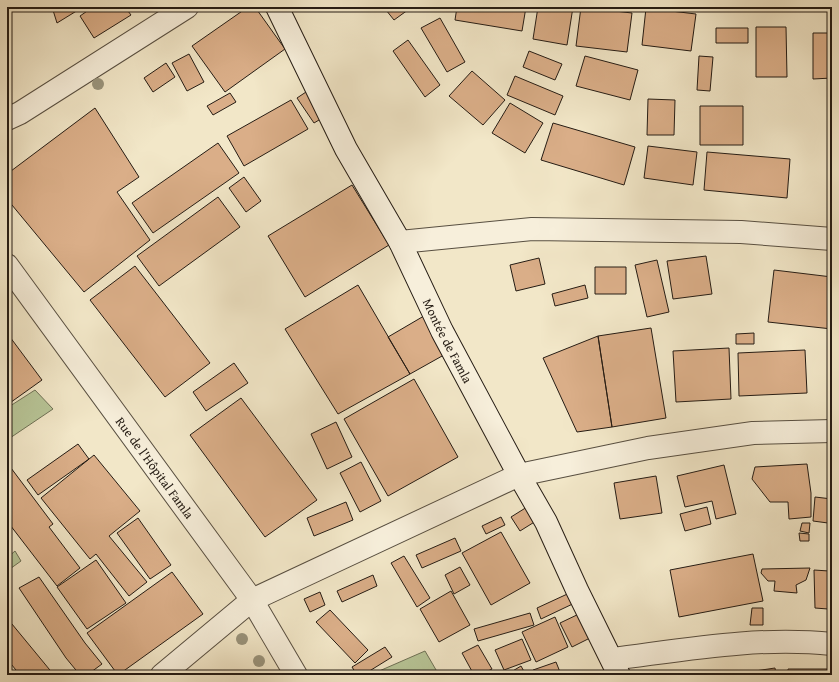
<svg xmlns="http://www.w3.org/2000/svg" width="839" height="682" viewBox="0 0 839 682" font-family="'Gentium Book Plus',serif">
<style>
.green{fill:#b8c698;stroke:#6e7156}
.building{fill:#daae88;stroke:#251c14}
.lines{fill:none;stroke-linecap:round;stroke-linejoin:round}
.street-casing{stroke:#584f41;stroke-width:24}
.secondary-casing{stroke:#251c14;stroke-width:24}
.street{stroke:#f7efdb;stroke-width:22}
.secondary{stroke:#f7efdb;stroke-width:22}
.tree{fill:#99937b}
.labels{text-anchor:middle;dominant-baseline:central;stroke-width:3.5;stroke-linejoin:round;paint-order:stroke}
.street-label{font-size:13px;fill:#251c14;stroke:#f7efdb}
</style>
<rect width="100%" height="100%" fill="#f2e7c8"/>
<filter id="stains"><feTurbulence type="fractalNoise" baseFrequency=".005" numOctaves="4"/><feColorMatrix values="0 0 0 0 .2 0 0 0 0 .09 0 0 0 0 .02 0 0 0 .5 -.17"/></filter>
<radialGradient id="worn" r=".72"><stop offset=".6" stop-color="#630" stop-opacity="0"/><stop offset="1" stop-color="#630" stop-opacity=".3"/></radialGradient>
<path class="green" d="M35,390L53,409L7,440V408Z
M15,551L21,561L7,571V558Z
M425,651L439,675H370Z"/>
<path class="building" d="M52,7H83L57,23Z
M93,7H125L131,15L94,38L80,16Z
M248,7H255L285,49L225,92L192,46Z
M390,7H412L394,20L386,10Z
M457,7H526L522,31L455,20Z
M538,7H573L567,45L533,39Z
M581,7L632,13L627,52L576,46Z
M646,8L696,14L691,51L642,45Z
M440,18L465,62L447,72L421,28Z
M756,27H786L787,77H756Z
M716,28H748V43H716Z
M813,33H832V78L813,79Z
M408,40L440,85L425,97L393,51Z
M529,51L562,64L555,80L523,67Z
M189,54L204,82L187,91L172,63Z
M585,56L638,70L630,100L576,86Z
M699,56L713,57L710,91L697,90Z
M166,63L175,77L153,92L144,78Z
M472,71L505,100L483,125L449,96Z
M515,76L563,96L555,115L507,95Z
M312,88L329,114L314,123L297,98Z
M230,93L236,102L213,115L207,106Z
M648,99L675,100L674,135H647Z
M291,100L308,129L244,166L227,136Z
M510,103L543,123L525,153L492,133Z
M700,106H743V145H700Z
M95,108L139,177L117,192L150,240L84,292L7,199V174Z
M553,123L635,147L624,185L541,160Z
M218,143L239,173L153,233L132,203Z
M648,146L697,152L693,185L644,178Z
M707,152L790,159L787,198L704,190Z
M244,177L261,201L246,212L229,188Z
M352,185L389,245L305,297L268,236Z
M218,197L240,227L159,286L137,256Z
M706,256L712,294L673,299L667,261Z
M539,258L545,284L516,291L510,265Z
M657,260L669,312L647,317L635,265Z
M135,266L210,363L165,397L90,300Z
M595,267H626V294H595Z
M774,270L832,277V329L768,322Z
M358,285L410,374L338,414L285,329Z
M585,285L588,298L555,306L552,294Z
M429,313L451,351L410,374L388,337Z
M651,328L666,418L612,427L598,336Z
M7,333L42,380L7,405Z
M754,333V344H736V334Z
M598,336L612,427L577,432L543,358Z
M729,348L731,399L676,402L673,351Z
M805,350L807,393L739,396L738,353Z
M234,363L248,383L206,411L193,392Z
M414,379L458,457L388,496L344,419Z
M241,398L317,500L265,537L190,435Z
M336,422L352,457L327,469L311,434Z
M78,444L89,459L38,495L27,480Z
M94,455L140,511L109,536L147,582L129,596L96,554L90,559L41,498Z
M361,462L381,501L360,512L340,473Z
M807,464L811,493V517L789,519L788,502H770L752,479L755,467Z
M724,465L736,514L716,519L712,501L685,507L677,476Z
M11,468L53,524L49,527L80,568L57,586L7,521V471Z
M656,476L662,513L620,519L614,483Z
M815,497L832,499V516H829L828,523L813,521Z
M346,502L353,520L314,536L307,518Z
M527,507L536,521L520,531L511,517Z
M707,507L711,524L685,531L680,514Z
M501,517L505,525L486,534L482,526Z
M138,518L171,565L150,579L117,533Z
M802,523H810L809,533L800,531Z
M501,532L530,583L491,605L462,553Z
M799,533L809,534V541H800Z
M455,538L461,551L422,568L416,555Z
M753,554L763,601L679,617L670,570Z
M404,556L430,598L417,607L391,563Z
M832,557V610H830Z
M96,560L126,603L87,629L57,587Z
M460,567L470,585L454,594L445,575Z
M810,568L806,580L796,585L797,593L774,591L775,581H768L761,573L762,569Z
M814,570L829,571L828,609L815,608Z
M172,572L203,614L118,675L87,633Z
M373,575L377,586L342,602L337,591Z
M39,577L85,643L102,664L87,675H80L66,658L19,588Z
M576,590L581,600L541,619L537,608Z
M451,591L470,625L439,642L420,609Z
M320,592L325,605L310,612L304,599Z
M752,608H763V625H750Z
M330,610L368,650L355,663L316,622Z
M530,613L534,625L478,641L474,629Z
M581,613L592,637L572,647L560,623Z
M555,617L568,647L536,662L522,632Z
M7,618L54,675H20L7,659Z
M522,639L531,660L504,670L495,650Z
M478,645L492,669L480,675H474L462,653Z
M385,647L392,657L363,675H357L352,667Z
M556,662L560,672L551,675H535L533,670Z
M521,666L526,675H506Z
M775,668L776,675H736L735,674Z
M788,669H827V675H788Z"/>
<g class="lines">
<g class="street-casing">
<g id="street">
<path d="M7,119L20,113L187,7"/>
<path d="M400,242L532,229L741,232L832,239"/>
<path id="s1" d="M7,265L252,600L296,675"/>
<path d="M612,659C684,650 758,636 832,644"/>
<path d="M162,675L252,600L519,475L648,448L753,433L832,431"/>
</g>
</g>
<g class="secondary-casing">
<g id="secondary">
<path id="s2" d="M277,7L346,149L400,242L442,331L519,475L546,522L577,590L619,675"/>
</g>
</g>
<use href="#street" class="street"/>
<use href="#secondary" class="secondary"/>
</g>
<g class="tree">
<circle cx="98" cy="84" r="6"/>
<circle cx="242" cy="639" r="6"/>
<circle cx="259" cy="661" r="6"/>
</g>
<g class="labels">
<g class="street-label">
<text stroke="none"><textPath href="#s2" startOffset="375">Montée de Famla</textPath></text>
<text stroke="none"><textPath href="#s1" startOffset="251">Rue de l'Hôpital Famla</textPath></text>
</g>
</g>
<rect width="839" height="682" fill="none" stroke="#f2e7c8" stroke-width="24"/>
<rect x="8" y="8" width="823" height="666" fill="none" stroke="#251c14" stroke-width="2"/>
<rect x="12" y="12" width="815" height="658" fill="none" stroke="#251c14"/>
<rect width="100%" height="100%" filter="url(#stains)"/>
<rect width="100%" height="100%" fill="url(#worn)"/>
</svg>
